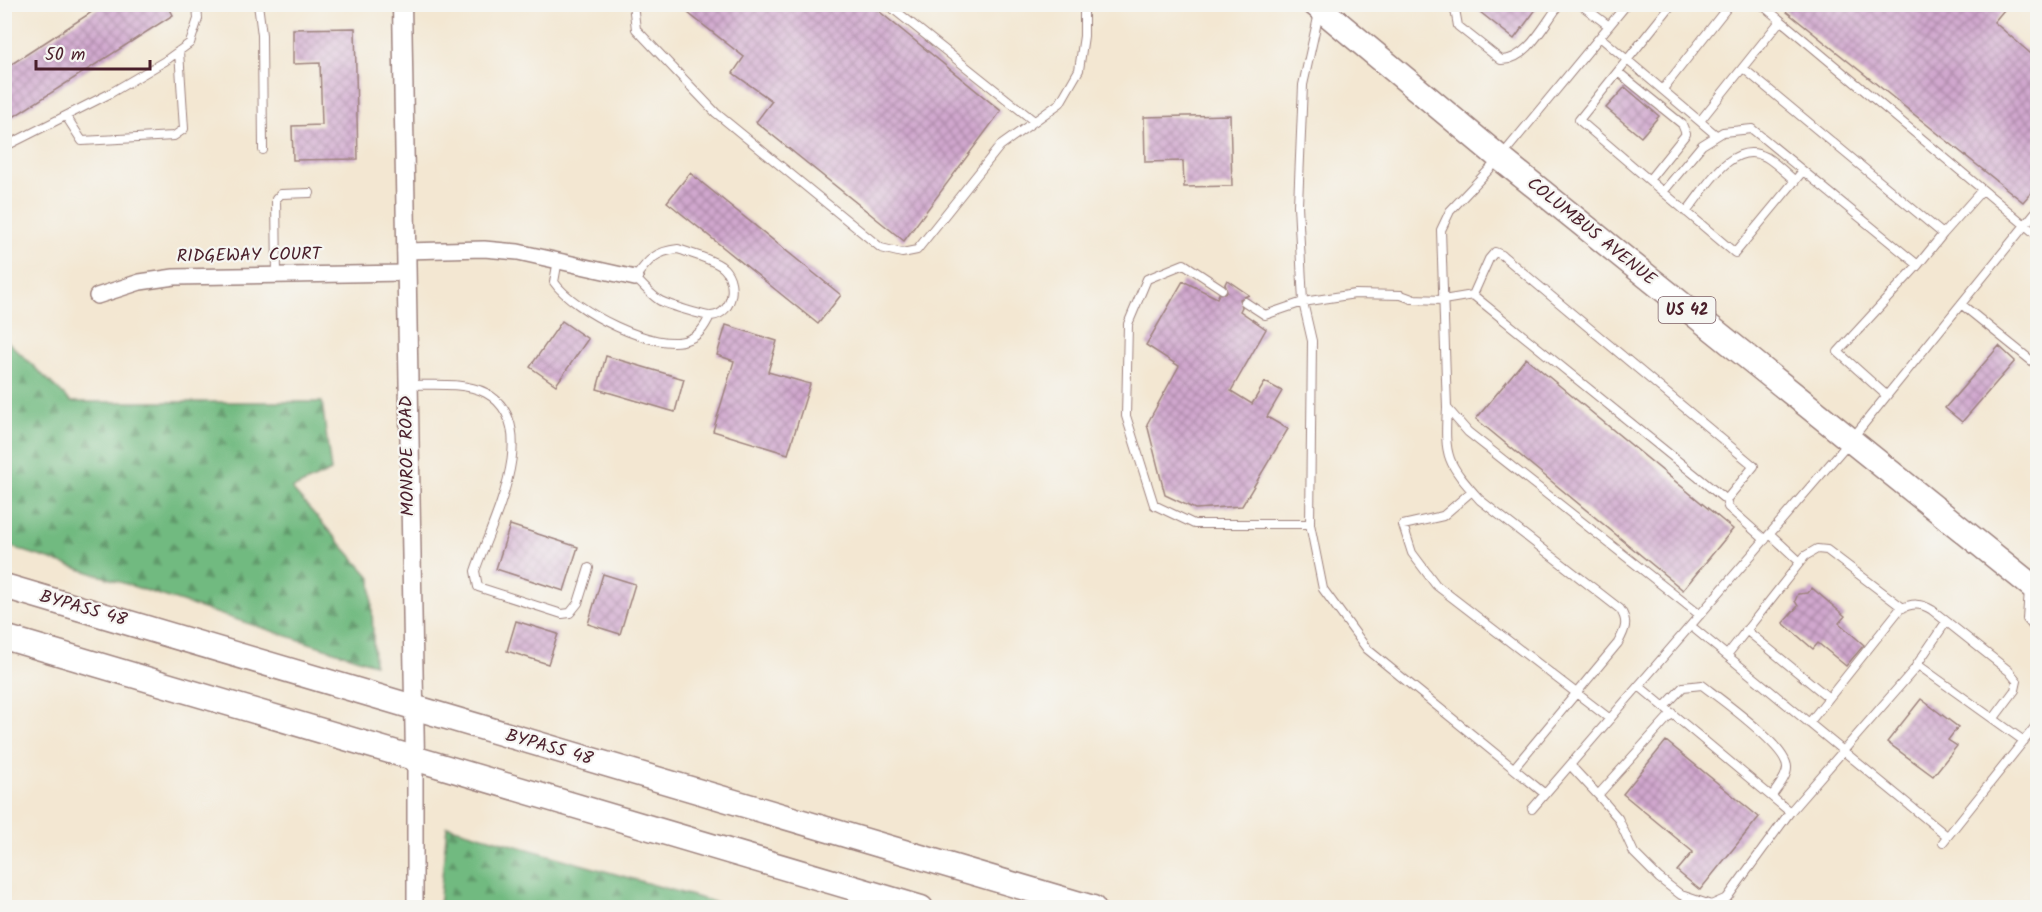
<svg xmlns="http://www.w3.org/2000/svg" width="2042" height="912" viewBox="0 0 2042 912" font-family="Kalam,sans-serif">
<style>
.forest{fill:url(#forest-firs);stroke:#5e6c56;stroke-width:1.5}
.building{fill:url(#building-cross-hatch)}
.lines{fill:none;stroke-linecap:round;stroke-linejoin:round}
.service-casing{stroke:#9e837e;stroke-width:10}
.minor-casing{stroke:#9e837e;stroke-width:18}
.tertiary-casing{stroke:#9e837e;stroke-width:21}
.primary-casing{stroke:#9e837e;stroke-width:27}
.trunk-casing{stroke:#9e837e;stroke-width:27}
.service{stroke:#fff;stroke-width:8}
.minor{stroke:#fff;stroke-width:15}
.tertiary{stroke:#fff;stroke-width:18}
.primary{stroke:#fff;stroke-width:24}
.trunk{stroke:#fff;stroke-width:24}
.labels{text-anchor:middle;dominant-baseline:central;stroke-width:4.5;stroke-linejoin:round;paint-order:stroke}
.shield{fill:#f6f6f2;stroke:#7e6067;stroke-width:1.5}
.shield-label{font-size:16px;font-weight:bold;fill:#4a1f2b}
.street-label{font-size:18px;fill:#4a1f2b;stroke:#f6f6f2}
</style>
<defs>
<pattern id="forest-firs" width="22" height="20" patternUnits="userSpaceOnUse" patternTransform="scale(1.5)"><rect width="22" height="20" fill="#71ba80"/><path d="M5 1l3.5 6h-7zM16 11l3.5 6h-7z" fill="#5f9769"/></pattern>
<pattern id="building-cross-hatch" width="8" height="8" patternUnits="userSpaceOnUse" patternTransform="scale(1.5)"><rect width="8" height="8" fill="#d0a7ce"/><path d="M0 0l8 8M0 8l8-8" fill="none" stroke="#ab87a7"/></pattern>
</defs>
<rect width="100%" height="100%" fill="#f6f6f2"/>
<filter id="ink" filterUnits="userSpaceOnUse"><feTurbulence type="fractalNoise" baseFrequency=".0167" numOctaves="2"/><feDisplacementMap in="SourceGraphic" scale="12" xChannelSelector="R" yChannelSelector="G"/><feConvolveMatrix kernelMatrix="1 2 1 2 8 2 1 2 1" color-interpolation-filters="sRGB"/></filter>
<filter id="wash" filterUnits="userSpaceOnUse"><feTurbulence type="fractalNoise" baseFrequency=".008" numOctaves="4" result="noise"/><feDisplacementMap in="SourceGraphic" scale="24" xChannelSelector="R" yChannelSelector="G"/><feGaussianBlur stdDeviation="1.35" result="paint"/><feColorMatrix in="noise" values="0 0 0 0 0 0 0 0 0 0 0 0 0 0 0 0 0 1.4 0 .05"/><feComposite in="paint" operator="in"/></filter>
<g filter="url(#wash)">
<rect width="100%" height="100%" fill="#f3e7d2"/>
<path class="forest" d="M5,339L71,402H322L331,471L292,489L371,578L374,664L5,545Z
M447,826L731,907H439Z"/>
<g id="blocks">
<path class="building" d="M104,4H167L173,15L4,123V69Z
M693,4H870L1001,111L904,241L756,122L772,101L733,73L744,57L688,13Z
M1470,4H1540L1514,39Z
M1777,4H2009L1994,22L2037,59V186L2023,202Z
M355,28L358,159L293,160L292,126L322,125L320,63L293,64V29Z
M1625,87L1659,116L1641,137L1606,108Z
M1230,115L1232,186L1184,187L1183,161L1145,162L1144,117Z
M690,173L841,295L818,324L667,202Z
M1227,280L1249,295L1240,299L1242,307L1240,311L1266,329L1231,391L1252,404L1265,382L1282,391L1267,417L1288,429L1242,506L1195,509L1165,495L1147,424L1179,366L1146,345L1183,281L1217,298L1219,294L1227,292L1225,284Z
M562,321L588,339L556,385L530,367Z
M726,325L777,341L768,372L810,384L788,454L713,431L734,361L717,355Z
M1999,346L2015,361L1962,422L1945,408Z
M606,356L684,379L675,412L597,389Z
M1526,358L1733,529L1683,590L1476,419Z
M510,525L578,547L564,591L496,569Z
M603,574L635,584L620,634L588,624Z
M1812,588L1845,616L1839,623L1864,645L1846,666L1818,643L1813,649L1783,623L1798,606L1795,601L1798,594L1808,593Z
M516,621L558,634L548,664L507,651Z
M1921,699L1958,727L1948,740L1957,746L1933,776L1887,742Z
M1666,741L1759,817L1700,890L1677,871L1693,852L1623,794Z"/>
</g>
</g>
<g filter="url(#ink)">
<use href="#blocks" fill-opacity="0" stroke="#9e837e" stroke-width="1.5"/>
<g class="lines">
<g class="service-casing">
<path id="service" d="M258,4L262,35L263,150
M633,4L636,29L716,113L881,248L902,253L917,250L1000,146L1060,103L1079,70L1084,36V4
M887,4L1034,121
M1454,4L1458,26L1501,60C1527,61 1545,23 1560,4
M1580,4L1609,26
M1627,4L1500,158L1450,211L1441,230L1447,408L1468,432L1700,615
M1761,4L2038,236
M1319,13L1303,85L1298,205L1303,302L1312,341L1310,524L1323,589L1367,649L1545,794
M1600,37L1716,135
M1743,68L1943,234L1982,190
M1618,72L1682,124L1686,134L1649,180
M1663,89L1730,4
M66,116L82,141L174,136L184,129L179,51
M1700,121L1780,21
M10,144L109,94L165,61L190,43L198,19L197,4
M1802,172L1735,253L1663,192L1702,145L1723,132L1752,129L1918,265L1943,234
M1663,192L1579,120L1672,4
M1686,212C1705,190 1731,138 1766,157C1776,163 1786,173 1795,181
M678,249C692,254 709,258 721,266C738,278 735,314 711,316C704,316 665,304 659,300C650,294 643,285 635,278C648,260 656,251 678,249Z
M558,260L554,282C573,310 657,354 689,339C700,335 705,326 710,316
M277,275L276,199L281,194L310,193
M1222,289L1184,264L1147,279L1128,324L1126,416L1154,505L1194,524H1310
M1473,295L1726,500
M1245,302L1265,315L1303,302L1355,294L1401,295L1412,299L1443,300L1473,295L1489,259L1495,252L1502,255L1754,466L1726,500L1728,507L1765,540
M1961,304L2038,366
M408,385C432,385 465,382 486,393C545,425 490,526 475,571L478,587L562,614L570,613L578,603L589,568
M1886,395L1838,352L1918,265
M1447,408C1444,458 1447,463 1480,500L1620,609C1629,622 1625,630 1618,643L1514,768
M1472,491L1443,516L1403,525L1412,553L1436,585L1610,719
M1770,534L1800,562
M2029,589L2027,619L2038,632
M1691,626L1947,836
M1746,630L1829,698
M1727,655L1805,556L1817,549L1827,550L1903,608
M1916,666L1946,622
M1639,686L1790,812L1918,665L2024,741
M1664,707L1683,687L1702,685C1720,699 1788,747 1787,768C1787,777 1777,788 1772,796
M1672,713L1598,795L1618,818L1634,853L1659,878L1681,895L1711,905L1727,898L1790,812
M1809,723L1900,609C1912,603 1921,603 1932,610L2009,671L2017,681L2015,690L1994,718
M1570,765L1598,795
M1532,809L1850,441L2038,209
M1943,842L2038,723"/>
</g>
<g class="minor-casing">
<path id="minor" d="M405,251L484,249L518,252L635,278
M97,296L140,282L174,277L405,273
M415,758V908"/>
</g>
<g class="tertiary-casing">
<path id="tertiary" d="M402,4L415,758"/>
</g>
<g class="primary-casing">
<path id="primary" d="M1315,4L1500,158L2038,591"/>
</g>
<g class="trunk-casing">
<path id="trunk" d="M4,586L1093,908
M4,637L921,908"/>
</g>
<use href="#service" class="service"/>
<use href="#minor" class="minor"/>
<use href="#tertiary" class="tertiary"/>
<use href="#primary" class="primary"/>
<use href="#trunk" class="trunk"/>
</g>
</g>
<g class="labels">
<rect class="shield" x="1658.5" y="297" width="57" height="26" rx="4.5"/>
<g class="shield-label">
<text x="1687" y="310">US 42</text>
</g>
<g class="street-label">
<text transform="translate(1591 232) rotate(39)">COLUMBUS AVENUE</text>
<text transform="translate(249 256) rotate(-1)">RIDGEWAY COURT</text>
<text transform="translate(408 456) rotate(-91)">MONROE ROAD</text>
<text transform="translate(83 609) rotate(16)">BYPASS 48</text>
<text transform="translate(549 748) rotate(16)">BYPASS 48</text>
</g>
</g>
<rect width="2042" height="912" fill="none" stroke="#f6f6f2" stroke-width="24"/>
<path d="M36 60v9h114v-9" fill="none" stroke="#4a1f2b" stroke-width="3"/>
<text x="45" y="60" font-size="18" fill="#4a1f2b" stroke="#f6f6f2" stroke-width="4.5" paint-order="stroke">50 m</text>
</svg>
